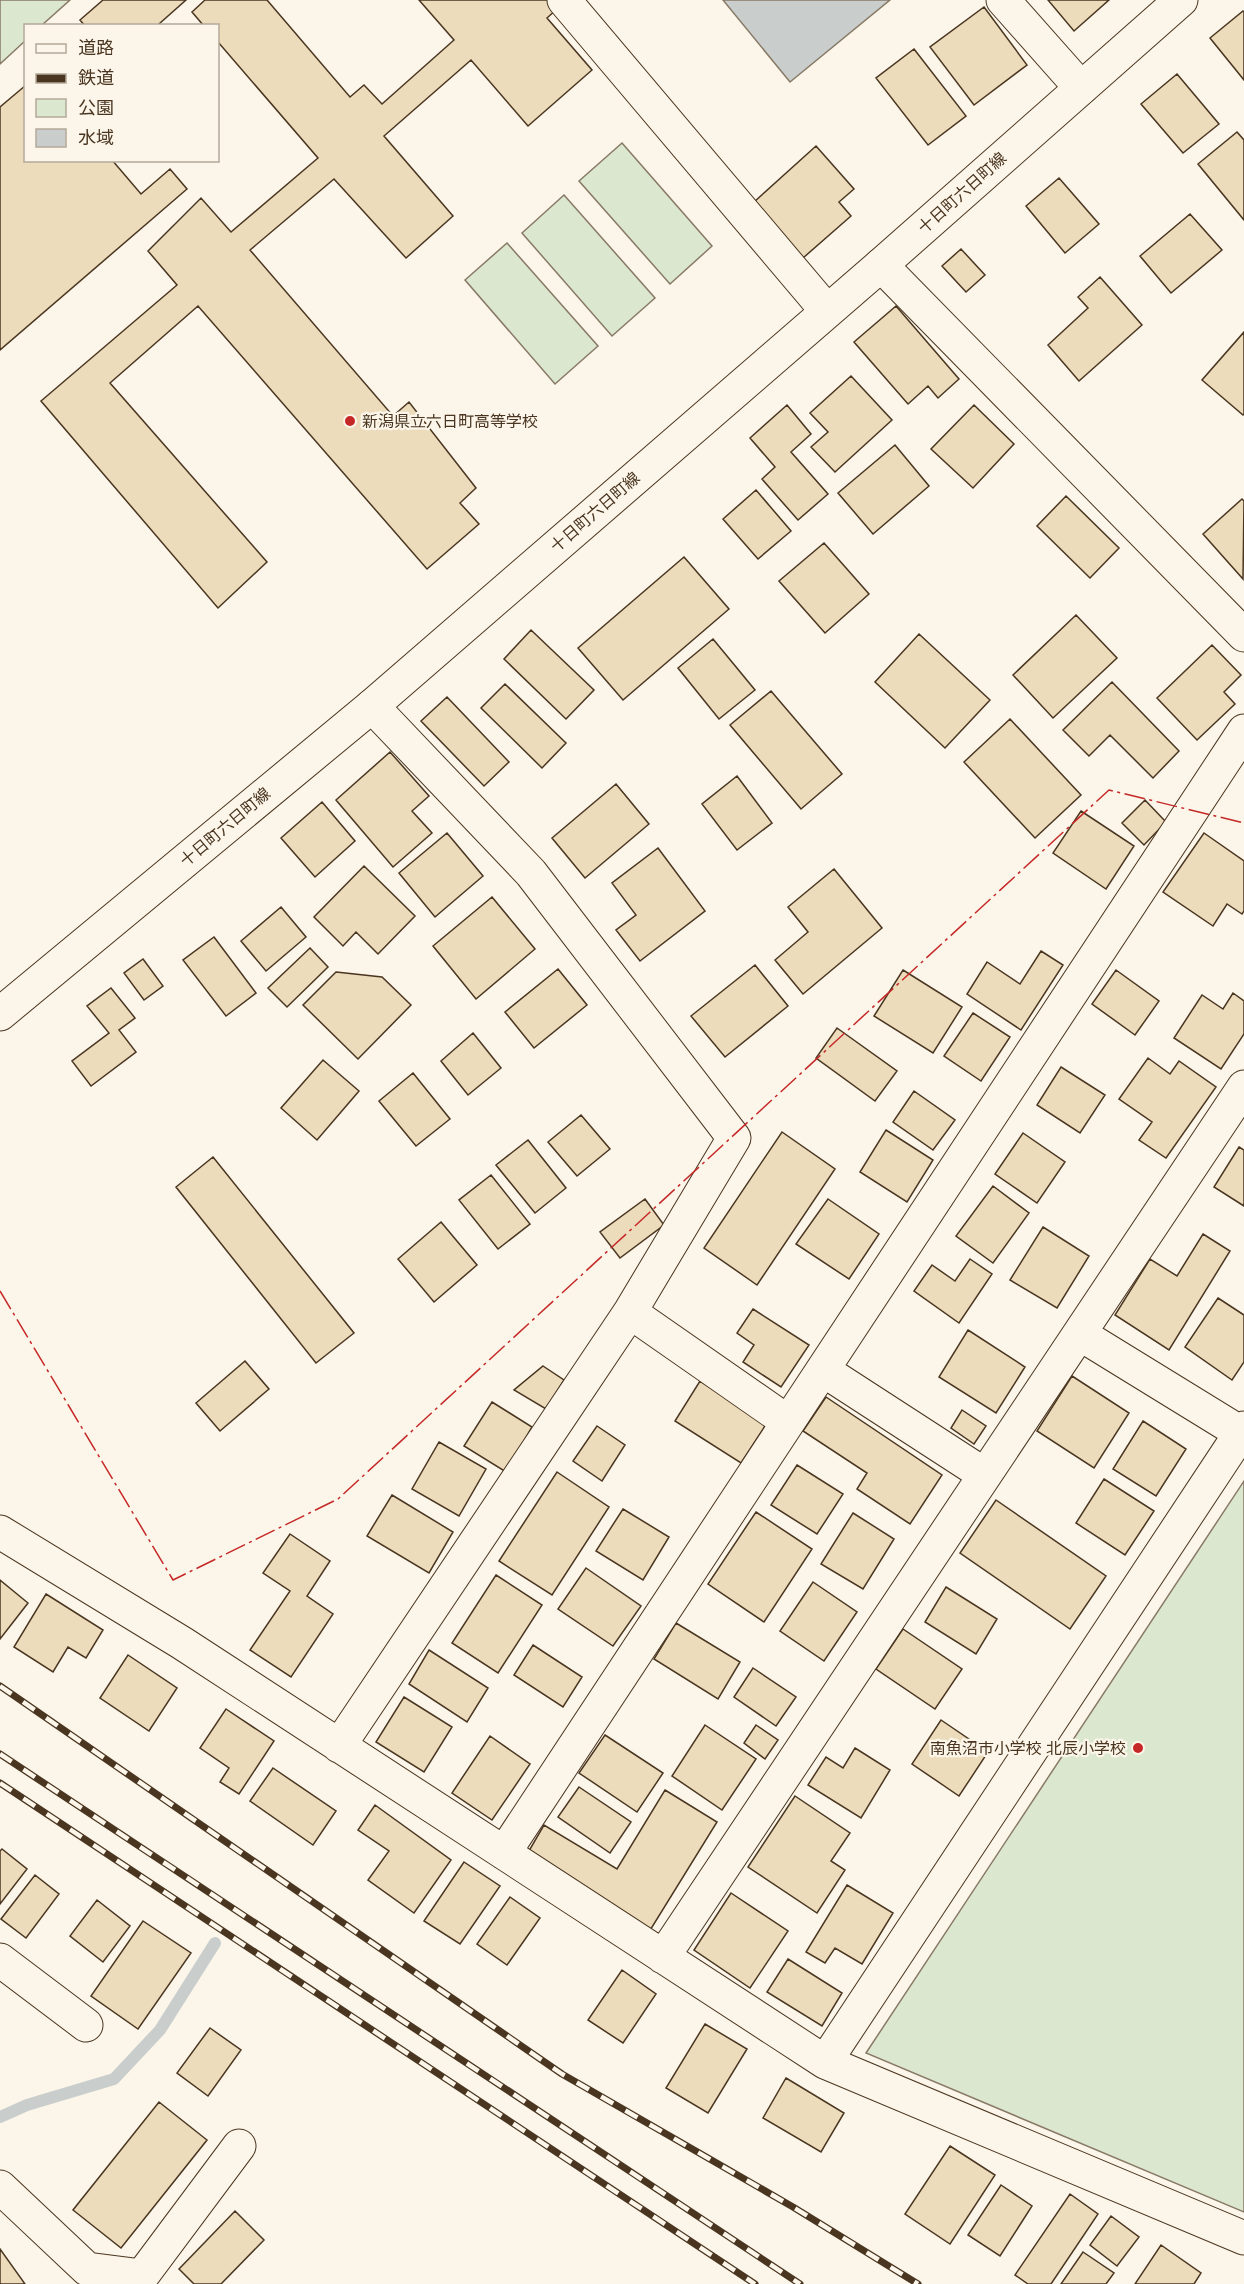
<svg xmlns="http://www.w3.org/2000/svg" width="1244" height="2284" viewBox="0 0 1244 2284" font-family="'Fira Sans','Noto Sans JP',sans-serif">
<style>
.green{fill:#dce7d0;stroke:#887966;stroke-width:1.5}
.water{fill:#c9cecd;stroke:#887966;stroke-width:1.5}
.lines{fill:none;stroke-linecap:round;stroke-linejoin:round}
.stream{stroke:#c9cecd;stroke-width:12}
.building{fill:#ecdcbc;stroke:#4a3520;stroke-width:1.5}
.minor-casing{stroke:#4a3520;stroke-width:35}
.major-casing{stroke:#4a3520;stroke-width:35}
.minor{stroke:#fbf6e9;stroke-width:33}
.major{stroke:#fbf6e9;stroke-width:33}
.rail-casing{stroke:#4a3520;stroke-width:7}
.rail{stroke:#fbf6e9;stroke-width:4.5;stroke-dasharray:14;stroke-linecap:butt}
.power{stroke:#c62828;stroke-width:1.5;stroke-dasharray:21 4.5 3 4.5;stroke-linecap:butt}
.poi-dot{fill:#c62828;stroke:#fbf6e9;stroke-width:2}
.labels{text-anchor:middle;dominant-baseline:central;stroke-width:4.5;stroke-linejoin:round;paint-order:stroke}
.street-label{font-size:16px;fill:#4a3520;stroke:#fbf6e9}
.poi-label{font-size:16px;fill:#4a3520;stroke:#fbf6e9;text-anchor:start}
</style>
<rect width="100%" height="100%" fill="#fbf6e9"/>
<path class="green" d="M0,0H70L42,25L26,26L25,41L0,64Z
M622,143L712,246L670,284L579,181Z
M564,195L655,298L612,336L522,233Z
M507,243L598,346L555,384L465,280Z
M1244,1481V2212L866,2053Z"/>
<path class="water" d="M723,0H890L790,82Z"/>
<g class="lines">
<path class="stream" d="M0,2117L27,2105L114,2079L160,2030L215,1943"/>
</g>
<path class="building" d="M103,0H186L159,24L161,26H85L80,20Z
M205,0H267L350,97L364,85L382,104L454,40L419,0H551L558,8L547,18L592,70L528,126L471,60L384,136L453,216L406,258L334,179L250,250L393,416L409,402L476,488L460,503L479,524L427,569L198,306L110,383L267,562L218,608L41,401L177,285L148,251L201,198L231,232L318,158L218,42V26H204L192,12Z
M1048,0H1109L1074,31Z
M984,7L1027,65L974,105L930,47Z
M1243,11L1244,12V80L1210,38Z
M914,49L966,116L928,145L876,78Z
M1177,74L1219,124L1183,153L1141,104Z
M26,85V160H112L141,194L170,169L187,189L0,350V107Z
M1237,132L1244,140V220L1198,164Z
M816,146L854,189L839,202L851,216L803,258L754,202Z
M1059,178L1099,224L1065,253L1026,206Z
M1190,214L1222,250L1171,293L1140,256Z
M961,249L985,275L966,292L942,266Z
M1100,277L1142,325L1079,381L1048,345L1088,308L1078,297Z
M896,306L959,379L938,398L928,386L908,404L854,342Z
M1244,332V414L1243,415L1202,380Z
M851,376L892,420L835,472L811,447L828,432L810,413Z
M787,405L811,434L791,452L828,494L798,520L762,479L775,467L750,438Z
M974,405L1014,444L973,488L931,449Z
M895,445L929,486L873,534L838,493Z
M756,490L791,531L758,559L723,519Z
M1066,496L1119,548L1090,578L1037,526Z
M1242,499L1244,501L1243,579L1203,534Z
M824,543L869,594L825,633L779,581Z
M684,557L729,609L623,700L578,648Z
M1076,615L1117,658L1053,718L1013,675Z
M531,630L594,690L566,719L504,659Z
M919,634L990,700L945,748L875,682Z
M713,639L755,690L719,719L678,668Z
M1212,645L1241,675L1224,692L1235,704L1197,740L1157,698Z
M1112,682L1179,751L1153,778L1110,735L1089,756L1063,730Z
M505,684L566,743L542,768L481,708Z
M771,691L842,774L801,809L730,725Z
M447,697L509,762L484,786L421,721Z
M1010,719L1081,795L1035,838L964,762Z
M390,752L429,796L412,811L432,833L393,867L336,800Z
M737,776L772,823L737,850L702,804Z
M616,784L649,824L585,878L552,838Z
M1145,800L1166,822L1144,845L1122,823Z
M322,802L355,841L315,877L281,838Z
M1081,811L1134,846L1106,889L1053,853Z
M447,833L483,876L435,917L399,873Z
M1204,833L1244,861V911L1242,914L1227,904L1213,926L1163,892Z
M658,848L705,911L640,961L616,930L636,915L612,883Z
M364,866L415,916L378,954L356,932L343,946L314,917Z
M834,869L882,928L803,994L775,960L808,932L788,907Z
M492,897L535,949L476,999L433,946Z
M281,907L306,937L266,971L241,941Z
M214,937L256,993L226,1016L183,960Z
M310,948L328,967L287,1007L268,988Z
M1041,951L1063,965L1021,1030L967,994L987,962L1020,984Z
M143,959L163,986L144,1000L124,973Z
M755,965L788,1006L725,1057L691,1016Z
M558,969L587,1005L534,1048L505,1012Z
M903,970L962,1007L933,1053L874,1016Z
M1116,970L1159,1001L1135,1035L1092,1004Z
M336,972L382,977L411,1005L358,1059L303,1005Z
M111,988L135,1018L119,1030L136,1052L91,1086L72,1061L109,1033L87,1006Z
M1233,993L1244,1001V1034L1221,1069L1174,1038L1202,995L1223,1009Z
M973,1013L1010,1037L981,1081L944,1056Z
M837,1028L897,1071L875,1101L816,1058Z
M473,1033L501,1068L468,1095L441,1061Z
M1148,1058L1170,1074L1179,1061L1216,1087L1166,1158L1139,1140L1152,1122L1119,1099Z
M323,1060L359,1091L317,1140L281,1108Z
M1061,1067L1105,1095L1080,1133L1037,1105Z
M413,1073L450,1119L416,1146L379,1101Z
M914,1091L955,1120L933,1150L893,1122Z
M581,1115L610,1149L577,1176L548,1142Z
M886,1130L933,1160L907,1202L860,1172Z
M782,1132L835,1169L757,1285L704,1248Z
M1023,1133L1065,1162L1037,1203L995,1174Z
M528,1140L566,1188L535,1213L496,1165Z
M1239,1147L1244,1150V1206L1214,1187Z
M213,1157L354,1333L316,1363L176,1187Z
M491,1175L530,1224L498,1249L459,1200Z
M993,1186L1029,1213L993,1263L956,1236Z
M645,1199L664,1225L620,1258L600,1232Z
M828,1199L879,1234L849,1279L796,1244Z
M441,1222L477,1265L434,1302L398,1259Z
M1043,1227L1089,1256L1057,1308L1010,1280Z
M1203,1234L1230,1251L1169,1350L1115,1315L1150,1259L1177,1276Z
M970,1259L992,1274L959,1323L914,1291L932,1265L955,1281Z
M1218,1298L1244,1315V1362L1232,1380L1185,1347Z
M753,1309L809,1345L781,1387L743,1362L754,1345L737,1333Z
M968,1330L1025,1367L996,1413L939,1377Z
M245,1361L269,1389L220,1431L196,1403Z
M543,1366L564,1380L546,1409L514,1390Z
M1072,1376L1129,1413L1094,1468L1037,1431Z
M700,1381L767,1423L741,1463L675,1421Z
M826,1397L942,1475L910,1524L857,1489L867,1473L803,1431Z
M492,1402L532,1427L506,1472L464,1446Z
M962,1410L986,1426L974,1444L951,1428Z
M1143,1421L1186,1449L1156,1496L1113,1469Z
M597,1426L625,1445L602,1481L573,1461Z
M439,1442L486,1469L459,1516L412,1489Z
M797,1465L843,1494L817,1534L771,1505Z
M557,1472L609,1507L552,1595L499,1561Z
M1104,1479L1154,1511L1125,1555L1076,1523Z
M392,1495L453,1532L429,1573L367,1536Z
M996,1500L1106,1576L1070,1629L960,1553Z
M623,1509L669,1537L643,1580L596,1551Z
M756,1512L812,1549L764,1622L708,1584Z
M853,1513L894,1539L863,1589L821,1564Z
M290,1534L330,1561L307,1596L333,1614L291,1677L250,1650L290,1591L263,1573Z
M586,1568L641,1606L613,1646L558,1609Z
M496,1575L542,1605L498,1673L452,1643Z
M0,1580L28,1603L0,1639Z
M813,1582L857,1612L824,1661L780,1631Z
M946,1587L997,1619L976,1654L925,1622Z
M46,1594L103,1630L86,1658L68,1647L53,1672L14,1647Z
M676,1623L740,1662L718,1699L654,1659Z
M903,1629L962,1669L935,1709L876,1669Z
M533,1645L582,1677L563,1707L514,1675Z
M429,1650L488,1688L467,1722L409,1684Z
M128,1655L177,1688L149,1731L100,1698Z
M753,1668L796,1697L776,1726L734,1697Z
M404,1697L452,1727L424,1772L376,1742Z
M226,1709L274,1741L239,1794L220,1782L229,1768L200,1748Z
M941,1720L988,1752L959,1796L912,1764Z
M705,1725L756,1759L722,1810L672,1776Z
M756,1725L778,1740L765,1759L744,1743Z
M605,1735L663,1773L637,1812L579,1773Z
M490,1736L530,1764L492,1820L452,1793Z
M855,1748L890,1770L861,1818L808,1785L826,1757L843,1768Z
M273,1768L336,1811L313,1845L250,1801Z
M579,1787L631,1822L610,1853L558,1817Z
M665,1790L717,1822L649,1932L526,1856L544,1825L617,1869Z
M795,1796L850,1833L831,1861L845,1870L817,1913L748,1867Z
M375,1805L451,1860L414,1913L368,1880L389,1851L358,1830Z
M2,1849L27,1869L0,1904V1851Z
M464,1862L500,1886L460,1944L424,1921Z
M35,1875L59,1894L26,1938L1,1919Z
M847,1885L893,1913L862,1964L835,1948L825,1963L806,1952Z
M731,1893L788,1931L750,1988L694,1950Z
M510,1897L540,1918L507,1965L477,1944Z
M97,1900L130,1926L103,1962L70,1936Z
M143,1921L191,1953L138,2029L91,1996Z
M788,1959L842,1993L822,2026L767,1992Z
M622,1970L656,1994L623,2043L588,2020Z
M705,2024L747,2049L708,2113L666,2088Z
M210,2028L241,2050L208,2096L177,2073Z
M786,2078L844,2113L821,2152L763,2118Z
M159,2102L207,2140L121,2248L73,2210Z
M950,2146L995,2175L950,2244L905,2214Z
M1001,2185L1032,2206L1000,2256L968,2235Z
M1070,2194L1098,2214L1051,2284H1028L1015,2275Z
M235,2211L264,2240L221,2284H194L179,2269Z
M1111,2216L1139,2237L1117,2266L1090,2245Z
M1161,2245L1201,2273L1194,2284H1135Z
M0,2249L25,2284H0Z
M1083,2252L1114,2273L1106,2284H1061Z"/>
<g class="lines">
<g class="minor-casing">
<path id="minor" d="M564,0L827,311
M1003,0L1081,88
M881,265L1244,635
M630,1312L788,1422
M1080,1334L1241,1433
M823,1370L985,1475
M0,1532L182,1643L825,2062L1244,2238
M339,1746L630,1312L734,1138L531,873L372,706
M504,1853L1244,731
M663,1957L1244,1087
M0,1960L86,2025
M825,2062L1244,1428
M0,2187L87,2269L142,2276L239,2146"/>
</g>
<g class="major-casing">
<path id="major" d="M0,1014L372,706L881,265L1181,0"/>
</g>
<use href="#minor" class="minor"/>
<use href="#major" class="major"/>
<g class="rail-casing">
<path id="rail" d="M0,1686L562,2074L793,2207L918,2284
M0,1754L800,2284
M0,1783L755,2284"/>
</g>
<use href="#rail" class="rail"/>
<path class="power" d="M0,1291L173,1580L338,1499L1109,790L1244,823"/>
</g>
<g class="poi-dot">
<circle cx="350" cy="421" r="6"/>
<circle cx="1138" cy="1748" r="6"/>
</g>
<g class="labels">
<g class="street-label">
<text transform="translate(962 193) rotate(-42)">十日町六日町線</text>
<text transform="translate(595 512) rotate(-41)">十日町六日町線</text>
<text transform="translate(225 827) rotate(-40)">十日町六日町線</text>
</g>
<g class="poi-label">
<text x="362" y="421">新潟県立六日町高等学校</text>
<text x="1126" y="1748" text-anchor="end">南魚沼市小学校 北辰小学校</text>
</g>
</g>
<rect x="24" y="24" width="195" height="138" fill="#fbf6e9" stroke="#b4a999" stroke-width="1.5"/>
<rect x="36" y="44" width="30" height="9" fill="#fbf6e9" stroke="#b4a999" stroke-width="1.5"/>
<text x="78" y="54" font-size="18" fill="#4a3520">道路</text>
<rect x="36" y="74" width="30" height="9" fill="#4a3520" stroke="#b4a999" stroke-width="1.5"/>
<text x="78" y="84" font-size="18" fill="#4a3520">鉄道</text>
<rect x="36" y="99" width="30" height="18" fill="#dce7d0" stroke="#b4a999" stroke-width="1.5"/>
<text x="78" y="114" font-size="18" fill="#4a3520">公園</text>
<rect x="36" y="129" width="30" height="18" fill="#c9cecd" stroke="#b4a999" stroke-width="1.5"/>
<text x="78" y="144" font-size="18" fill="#4a3520">水域</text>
</svg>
